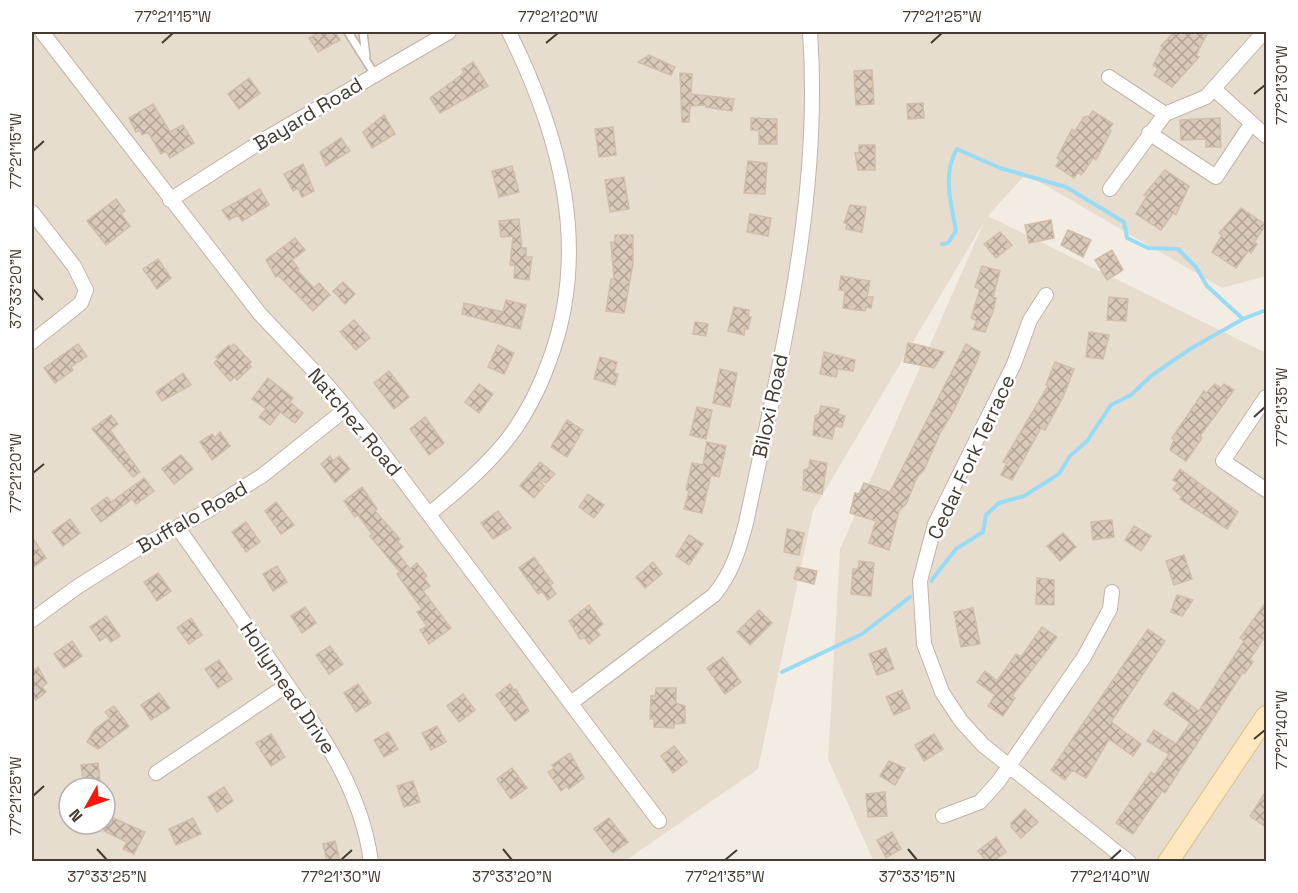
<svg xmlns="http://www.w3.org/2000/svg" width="1298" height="893" viewBox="0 0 1298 893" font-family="'Space Grotesk',sans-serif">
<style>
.residential{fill:#e7ddcf;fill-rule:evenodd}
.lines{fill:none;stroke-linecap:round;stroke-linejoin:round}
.stream{stroke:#97dbf6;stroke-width:4}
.building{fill:url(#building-cross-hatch);stroke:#d1bda9;stroke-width:1.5}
.lane-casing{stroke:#c2b5a7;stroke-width:10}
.street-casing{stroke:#c2b5a7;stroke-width:16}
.secondary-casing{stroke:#dabe8f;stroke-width:22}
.lane{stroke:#fff;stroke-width:7}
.street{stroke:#fff;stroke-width:14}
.secondary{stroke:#ffe8c0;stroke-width:20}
.ticks{fill:none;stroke:#453b32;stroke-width:2}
.labels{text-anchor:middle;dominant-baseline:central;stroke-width:5;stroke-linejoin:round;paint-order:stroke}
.street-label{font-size:20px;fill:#453b32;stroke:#fff}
.neatline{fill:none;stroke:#453b32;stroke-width:2}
.ticks-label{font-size:15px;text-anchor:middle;fill:#453b32}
</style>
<defs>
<pattern id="building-cross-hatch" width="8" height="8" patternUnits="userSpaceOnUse" patternTransform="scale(1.5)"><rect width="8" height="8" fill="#d8c9b9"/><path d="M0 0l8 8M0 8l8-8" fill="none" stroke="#b1a497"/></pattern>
</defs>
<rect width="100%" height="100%" fill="#f3ece2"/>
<path class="residential" d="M32,32H1266V276L1222,288L1026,174L988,216L1266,353V861H869L873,860L828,759L840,549L984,222L813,511L758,769L625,861H32ZM69,788H105V824H69Z"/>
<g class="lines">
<path class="stream" d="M942,244L948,243L956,231C951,203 942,174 957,149L1000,168L1066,187L1124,222L1127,238L1148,248L1178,249L1196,267L1207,286L1243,319
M931,581L956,549L983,532L986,515L999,503L1024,496L1059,474L1070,456L1087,441L1111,405L1131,395L1151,376L1190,349L1243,319L1266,310
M782,672L862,634L910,597"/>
</g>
<path class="building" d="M320,32H335L340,40L318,52L309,38Z
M1174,32H1208L1196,55L1199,57L1172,87L1154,75L1158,69L1153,65L1163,47L1161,46Z
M649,55L675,67L671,75L638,62Z
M473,62L488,86L440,113L430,98L464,73L462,69Z
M872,70L874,104L856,105L854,71Z
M680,73L692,74L691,94L734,99L732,111L706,107V105L690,106L689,122H682Z
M249,78L260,93L239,109L228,94Z
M923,103L924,118L908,119L907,104Z
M153,104L170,132L183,125L194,143L170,158L166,151L161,154L148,132L142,135L140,130L136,132L129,118Z
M1093,111L1113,124L1109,129L1111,131L1096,160L1093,158L1084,172L1081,175L1078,172L1074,178L1056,166L1060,160L1057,158L1072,129L1075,131L1084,117L1089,116Z
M384,115L395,134L372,148L363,132Z
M751,118L777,119V144H759V130H751Z
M1220,118L1221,147H1206V139L1181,140L1180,120Z
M613,127L616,155L599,157L595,129Z
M341,138L350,151L326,166L320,152Z
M859,145H875V170H858L855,153H859Z
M748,161L767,163L765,194L744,193Z
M303,164L314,191L302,197L298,188L293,191L284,174Z
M512,166L519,192L499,197L492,171Z
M1165,170L1189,186L1176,215L1173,213L1161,230L1136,214L1147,196L1144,195Z
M624,177L629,209L610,212L605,180Z
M260,189L269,205L242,221L238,215L229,220L222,210Z
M116,199L125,211L121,214L130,226L106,245L87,221Z
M850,205L866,207L862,232L846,229L847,223H844Z
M1241,208L1266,225L1254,242L1257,244L1251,253L1248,251L1236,268L1212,252L1222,235L1219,233Z
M750,214L771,218L768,236L747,232Z
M519,219L522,248H526V257H532L529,280L514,278L515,265H510L513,236L501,237L499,221Z
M1051,220L1054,238L1029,243L1025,225Z
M1068,230L1091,240L1083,257L1061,245Z
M1000,232L1012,245L996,258L984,244Z
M615,235H633V264L624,313L606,311L611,279H614L611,242H615Z
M295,238L305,250L292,260L299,269L297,270L314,288L319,283L330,295L313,311L278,275L276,277L266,260Z
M1112,250L1123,270L1107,280L1095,260Z
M158,259L171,278L157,289L143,269Z
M982,266L1000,271L993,297L996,298L993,311L985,332L973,329L977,321L971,318L980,289L975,287Z
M841,276L870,281L867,297H873L871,308L866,307L865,311L843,308L845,291L839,290Z
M343,282L355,294L345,304L333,291Z
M1109,297L1128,299L1126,321L1107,320Z
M506,300L526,305L520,329L462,314L464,303L503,312Z
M734,307L749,310L748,316L751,317L748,329H745L744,335L728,331Z
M354,320L370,338L356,350L340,332Z
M695,322L708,324L706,336L693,334Z
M1089,332L1109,335L1103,359L1086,357Z
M908,343L923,346L944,352L934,368L904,362Z
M78,344L87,356L71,367L73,370L55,383L44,368Z
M234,344L251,362L249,364L251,367L237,380L235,377L230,381L214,363L218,359L216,357L229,345L231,347Z
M966,344L980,352L977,361L954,410L940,433L924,470L917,477L906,504L899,511L889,550L869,543L876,521L850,513L855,493L859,494L864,483L890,492Z
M498,345L514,353L504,374L488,367Z
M824,352L855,360L853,371L838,369L836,377L820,374Z
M600,357L617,362L614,373L618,374L615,385L594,379Z
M1055,362L1074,369L1063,397L1045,430L1041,428L1012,480L1001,475L1007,463L1003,462L1048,386L1046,385Z
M720,369L737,373L730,407L713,403Z
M389,371L409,397L394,409L374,383Z
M183,373L191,385L162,401L156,392Z
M268,378L293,398L290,402L303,413L295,423L280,412L270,425L259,417L266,409L252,399Z
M479,384L493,394L479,413L465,402Z
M1215,384L1221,388L1224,384L1234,390L1200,436L1202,438L1186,461L1170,450L1174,440L1172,438L1204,391L1206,393Z
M821,406L839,409L838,414L845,416L842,427L835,426L832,439L813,435L815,416L819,414Z
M697,407L712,410L706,439L690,435Z
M111,415L118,424L110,430L140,472L133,477L92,429Z
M425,417L444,443L429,455L410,429Z
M567,420L583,430L567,457L551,447Z
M220,432L230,446L212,460L200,442L212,434L215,438Z
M707,442L726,446L719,477L711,475L702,513L684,509L689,491L686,490L692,463L703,465Z
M181,455L193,469L174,484L162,469Z
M330,456L333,461L339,456L350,469L335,483L321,464Z
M810,460L827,463L822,494L803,490L804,470L809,468Z
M540,462L555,474L546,483L537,477L544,486L534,498L520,486Z
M1180,469L1238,512L1227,529L1180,499L1182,497L1173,489L1178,483L1173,480Z
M144,478L154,491L136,504L132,499L101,522L91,509L107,497L111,502Z
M362,487L377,509L375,511L400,539L397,541L403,547L397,552L410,569L417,563L427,576L424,578L430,586L423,591L451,628L429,644L420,630L427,626L417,612L422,609L397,574L400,572L370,536L372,534L358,515L355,517L344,501Z
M588,494L604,505L594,518L579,507Z
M276,502L294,525L281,534L265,511Z
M498,511L511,528L493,539L481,523Z
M70,519L80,533L63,546L52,532Z
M1112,520L1114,537L1093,540L1091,522Z
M246,522L260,542L246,552L232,532Z
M1134,526L1151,536L1141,551L1125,540Z
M787,529L804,533L799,555L784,552Z
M1063,533L1076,547L1060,561L1047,546Z
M689,535L703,544L689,565L676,556Z
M32,537L46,558L32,568Z
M1184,555L1192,579L1174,585L1166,561Z
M534,557L553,583L550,585L556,594L548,600L542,591L538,594L519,568Z
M859,561L874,563L871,596L851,594L853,569H858Z
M653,562L662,574L645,588L636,577Z
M277,566L287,582L273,591L263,574Z
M797,567L817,571L814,584L794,579Z
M158,573L171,591L157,601L144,582Z
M1037,578L1054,580V605L1036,604Z
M1177,595L1193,600L1182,616L1171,612Z
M1266,602V635L1250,659L1253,662L1245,673L1243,672L1165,793L1162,791L1133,834L1116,823L1151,772L1155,775L1169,754L1147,741L1154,730L1176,744L1190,723L1164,704L1173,692L1199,711L1244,641L1240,638Z
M589,605L603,624L596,630L600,635L589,644L585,638L580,639L569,621Z
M305,607L316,623L302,633L291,616Z
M973,608L980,644L961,647L954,612Z
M759,610L772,623L750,645L737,632Z
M106,616L120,636L111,642L107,636L100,641L90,627Z
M191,618L202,635L189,644L177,628Z
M1042,627L1057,637L1012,696L1015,698L1003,716L988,706L995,695L977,682L985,671L997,681L1016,654L1021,657Z
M1148,629L1165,641L1111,722L1141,744L1133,756L1109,739L1086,778L1072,770L1065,780L1051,770Z
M72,641L82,656L64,668L54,654Z
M330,646L343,664L329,674L316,655Z
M886,648L894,669L877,675L869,654Z
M723,657L741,682L725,694L707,668Z
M219,660L232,679L218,688L205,669Z
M38,667L47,683L42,687L46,692L36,700L32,695V672Z
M358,684L371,703L356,712L344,693Z
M510,684L514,690L516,689L529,711L515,721L496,695Z
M656,688H676V703L685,706V723L674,724V728L654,727V719H650L651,696H655Z
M902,690L910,708L894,715L886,697Z
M159,693L170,708L151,720L141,705Z
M463,694L475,710L459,722L447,706Z
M114,706L129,726L98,749L87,742L95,729L110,718L105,712Z
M437,726L446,742L431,750L422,733Z
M388,732L398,749L384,757L374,740Z
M271,734L285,757L271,766L256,743Z
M934,734L943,749L924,761L915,745Z
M674,746L687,762L673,773L661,756Z
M570,753L584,778L569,789L567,786L561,791L548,772L554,768L552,765Z
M889,761L905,768L895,785L880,776Z
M98,763L101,788H84L81,765Z
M512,768L527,788L511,799L497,779Z
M413,781L420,802L404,807L397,786Z
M224,787L233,801L217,812L208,797Z
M1266,791V827L1250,816Z
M885,792L887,816L868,817L866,794Z
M1025,809L1038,822L1021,838L1011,827V823Z
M111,817L145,832L134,854L123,849L127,842L104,831Z
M193,818L201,834L176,845L169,829Z
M609,818L628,842L613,853L594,829Z
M892,832L901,849L886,858L877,840Z
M996,837L1006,852L993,861H986L978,851Z
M335,841L340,861H327L323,844Z"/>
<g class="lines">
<g class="lane-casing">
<path id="lane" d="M348,32L375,75
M363,32L366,57"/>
</g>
<g class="street-casing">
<path id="street" d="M42,32L260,314L329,387L373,440L659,821
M1109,77L1165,114
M1214,89L1266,136
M1149,133L1216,177L1251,124
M1110,189L1165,114L1206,97L1264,32
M170,200L265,139L449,32
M32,212L74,266L86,290L81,303L32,342
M1046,295L1030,320L1014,364L935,524L920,581L924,644L942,692L961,721L983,745L1129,862
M1266,397L1223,461L1266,490
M429,514C455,493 480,472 502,446C523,421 539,390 550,359C591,247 560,135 509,32
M178,528C210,573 241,618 272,663C315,725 361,785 371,862
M32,620L77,587L134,551L207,511L263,475L347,408
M571,703L714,595C732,573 739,550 746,523C780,361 822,199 810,32
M156,773L287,685
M943,816L980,802L998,782L1084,657L1110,609L1112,592"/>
</g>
<g class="secondary-casing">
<path id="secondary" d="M1168,862L1266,716"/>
</g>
<use href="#lane" class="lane"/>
<use href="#street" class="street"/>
<use href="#secondary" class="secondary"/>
</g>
<path class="ticks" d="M162,43L173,33M546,43L558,33M931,43L942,33M1254,94L1265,85M33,151L44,141M33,289L43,300M1254,417L1265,407M33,473L44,464M1254,739L1265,730M33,796L44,786M97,849L107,860M503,849L512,860M908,849L917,860M341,860L352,850M725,860L737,850M1110,860L1121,850"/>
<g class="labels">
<g class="street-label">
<text transform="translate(308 114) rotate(-31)">Bayard Road</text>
<text transform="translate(770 406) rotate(-78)">Biloxi Road</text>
<text transform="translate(355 422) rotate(50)">Natchez Road</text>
<text transform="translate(971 457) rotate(-65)">Cedar Fork Terrace</text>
<text transform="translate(192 517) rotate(-30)">Buffalo Road</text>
<text transform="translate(288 688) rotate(56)">Hollymead Drive</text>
</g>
</g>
<rect width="1298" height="893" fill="none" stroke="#ffffff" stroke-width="66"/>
<g transform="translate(87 806) rotate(230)"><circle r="28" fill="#ffffff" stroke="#b5b1ad" stroke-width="1.5"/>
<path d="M0-4.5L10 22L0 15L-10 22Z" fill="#ff150d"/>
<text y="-9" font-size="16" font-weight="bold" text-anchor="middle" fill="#453b32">N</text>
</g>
<rect x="33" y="33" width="1232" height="827" class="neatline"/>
<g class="ticks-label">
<text x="173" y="22">77°21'15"W</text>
<text x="558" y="22">77°21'20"W</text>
<text x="942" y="22">77°21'25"W</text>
<text transform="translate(1282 85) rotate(-90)" y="5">77°21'30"W</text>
<text transform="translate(16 151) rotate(-90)" y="5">77°21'15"W</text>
<text transform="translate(16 289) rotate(-90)" y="5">37°33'20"N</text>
<text transform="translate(1282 407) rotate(-90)" y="5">77°21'35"W</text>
<text transform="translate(16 473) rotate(-90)" y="5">77°21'20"W</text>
<text transform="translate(1282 730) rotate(-90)" y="5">77°21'40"W</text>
<text transform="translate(16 796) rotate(-90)" y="5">77°21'25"W</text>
<text x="107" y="882">37°33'25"N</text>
<text x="341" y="882">77°21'30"W</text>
<text x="512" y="882">37°33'20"N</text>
<text x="725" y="882">77°21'35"W</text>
<text x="917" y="882">37°33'15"N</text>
<text x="1110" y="882">77°21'40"W</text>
</g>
</svg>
